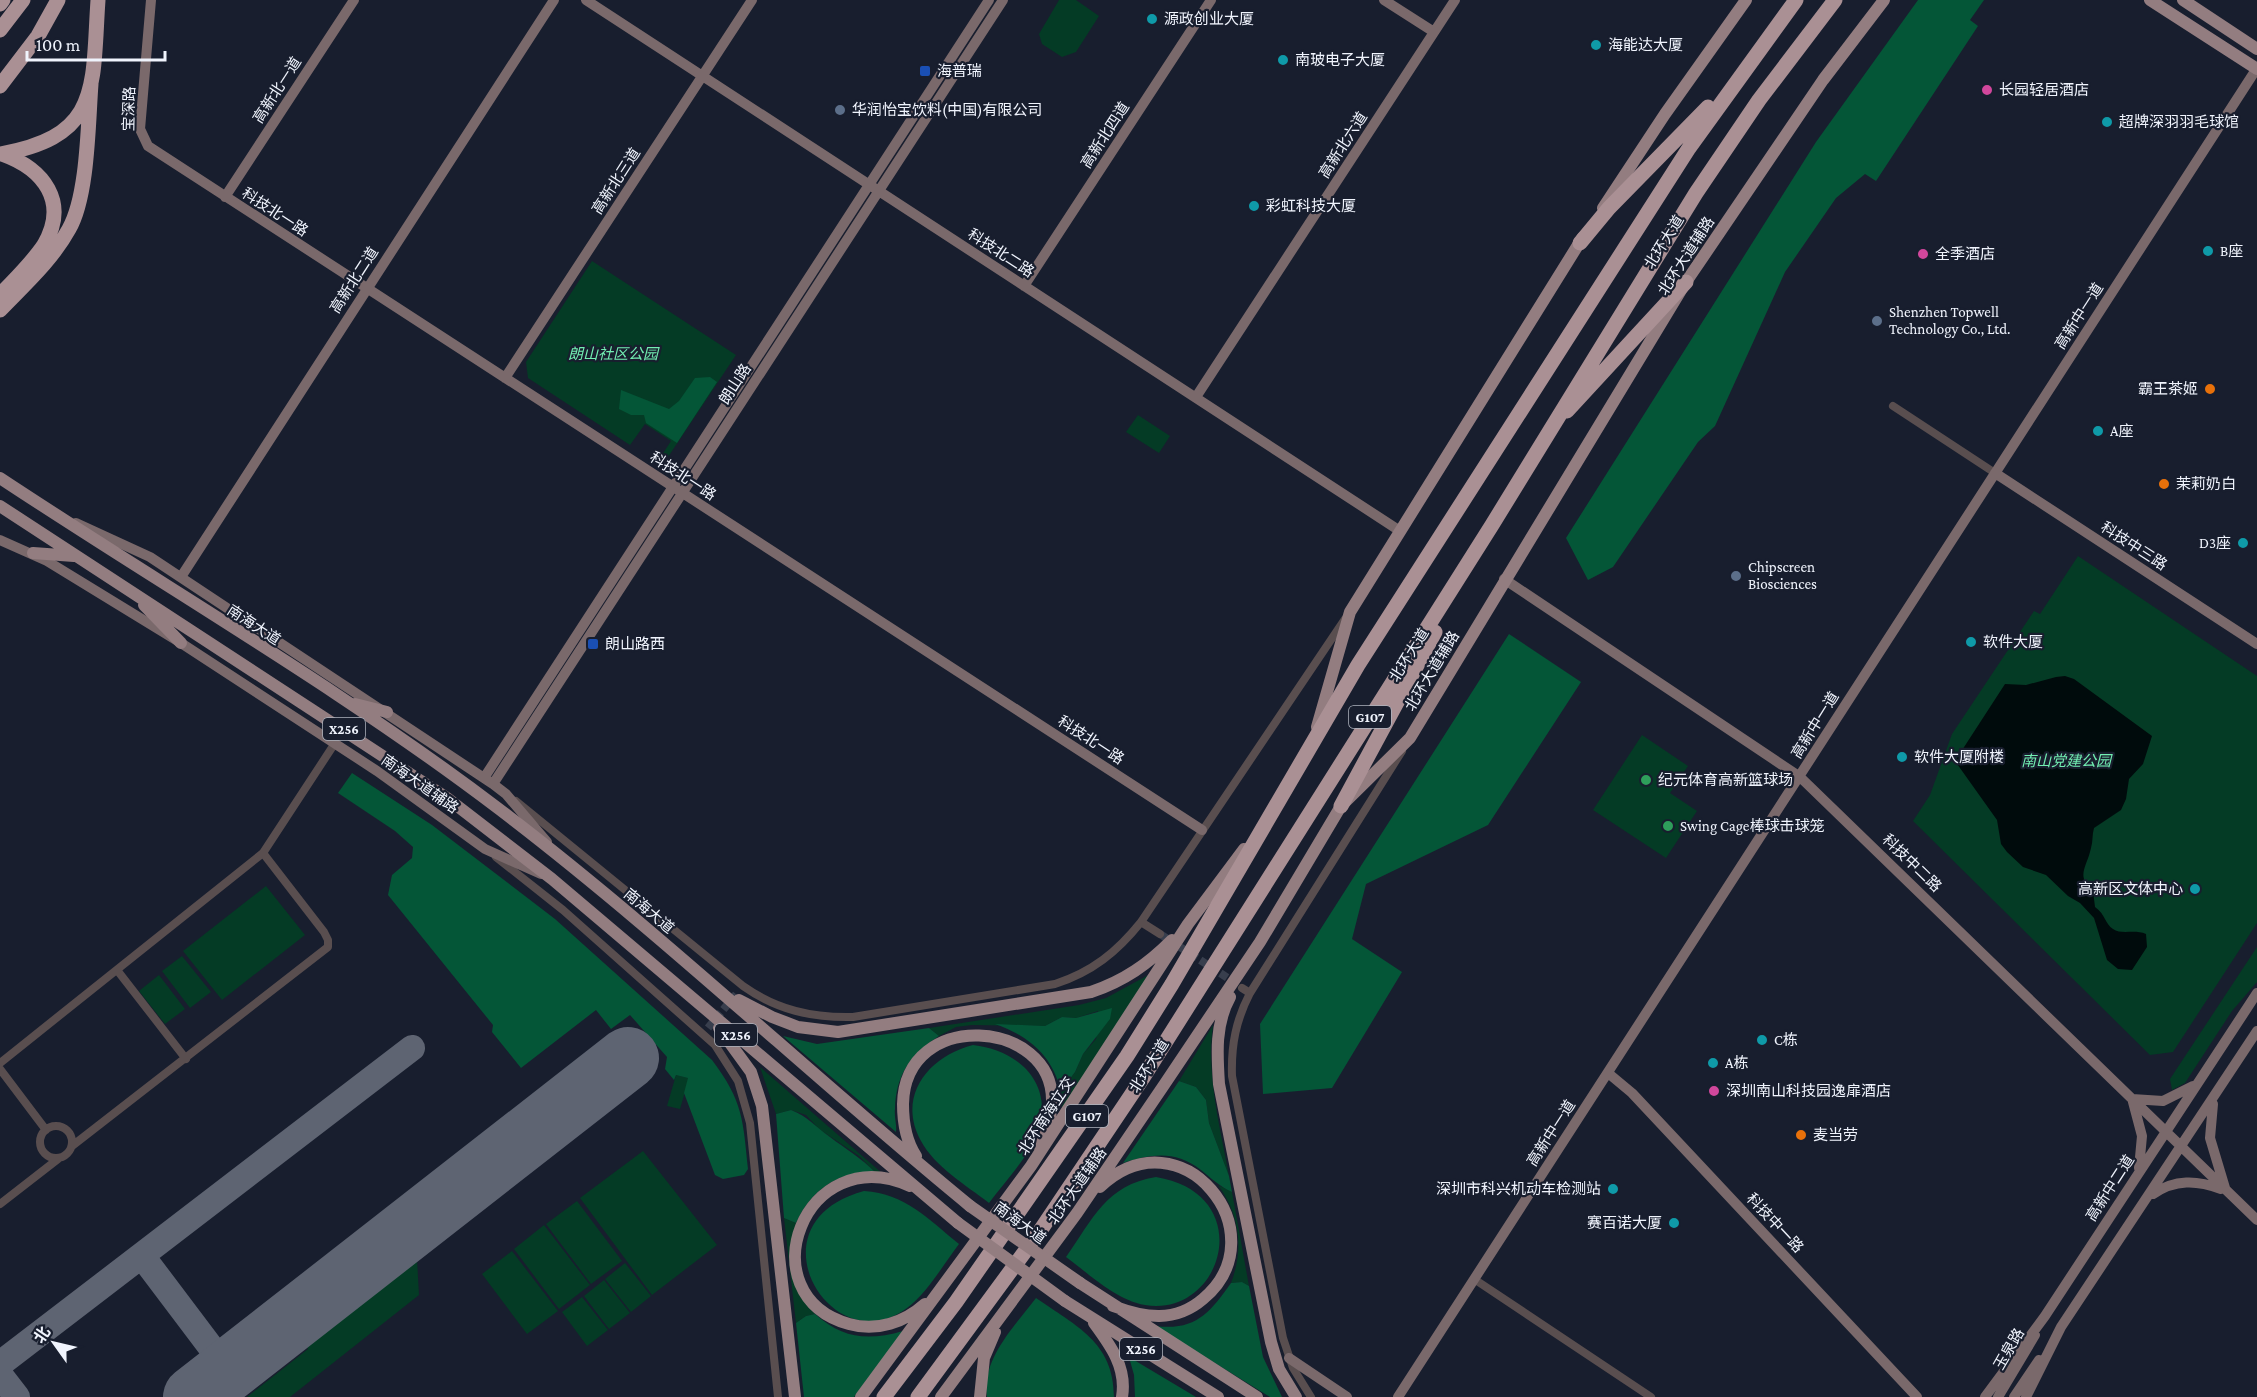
<svg xmlns="http://www.w3.org/2000/svg" width="2257" height="1397" viewBox="0 0 2257 1397" font-family="'Crimson Pro','Noto Sans SC',serif">
<style>
.green{fill:#043b25}
.forest{fill:#045637}
.water{fill:#000b0c}
.lines{fill:none;stroke-linecap:round;stroke-linejoin:round}
.taxiway{stroke:#5e6472;stroke-width:26}
.runway{stroke:#5e6472;stroke-width:62}
.street-tunnel{stroke:#383e4d;stroke-width:8;stroke-dasharray:8 4;stroke-linecap:butt}
.street{stroke:#594e4f;stroke-width:8}
.secondary{stroke:#7a696b;stroke-width:10}
.primary{stroke:#937d80;stroke-width:12}
.highway{stroke:#aa9094;stroke-width:15}
.primary-bridge{stroke:#937d80;stroke-width:12}
.culture-dot{fill:#0f9aa8;stroke:#181e2e;stroke-width:2}
.transit-dot{fill:#1a4fb4;stroke:#181e2e;stroke-width:2}
.hotel-dot{fill:#d1479c;stroke:#181e2e;stroke-width:2}
.service-dot{fill:#5c6f8a;stroke:#181e2e;stroke-width:2}
.food-dot{fill:#e8710a;stroke:#181e2e;stroke-width:2}
.leisure-dot{fill:#2e9e5b;stroke:#181e2e;stroke-width:2}
.labels{text-anchor:middle;dominant-baseline:central;stroke-width:4.5;stroke-linejoin:round;paint-order:stroke}
.shield{fill:#181e2e;stroke:#afb4bf;stroke-width:1.5}
.shield-label{font-size:14px;font-weight:bold;fill:#f0f4fd}
.poi-label{font-size:15px;fill:#f0f4fd;stroke:#181e2e;text-anchor:start}
.street-label{font-size:15px;fill:#f0f4fd;stroke:#181e2e}
.park-label{font-size:15px;font-style:italic;fill:#72eeb2;stroke:#181e2e}
</style>
<rect width="100%" height="100%" fill="#181e2e"/>
<path class="green" d="M1059,0H1076L1099,16L1076,52L1062,57L1042,44L1039,34Z
M592,261L736,355L668,457L660,458L671,441L645,424L630,445L528,378L526,362Z
M1138,415L1170,436L1159,453L1126,432Z
M2078,556L2257,676V923L2173,1052L2150,1055L1913,821L1930,795L1952,734L2034,611L2040,614Z
M1642,735L1688,766L1670,793L1697,811L1666,858L1593,810Z
M266,886L305,935L222,1000L183,951Z
M2257,947V982L2232,1011L2185,1083L2172,1090L2170,1079Z
M182,956L211,992L190,1008L162,971Z
M1152,973L1062,1109L1061,1091L1075,1072L1083,1054L1096,1039L1098,1011L1076,1018L1062,1017L1045,1026L972,1025L956,1027L939,1036L929,1028L1079,1005L1106,998Z
M159,975L185,1009L165,1024L139,991Z
M1213,1025C1206,1076 1220,1126 1229,1176L1209,1123L1206,1100L1196,1087L1179,1081Z
M760,1067L883,1174L875,1172L859,1156L819,1129L806,1115L791,1110L776,1114Z
M676,1075L689,1078L680,1109L667,1106Z
M643,1151L717,1245L652,1295L580,1198Z
M1218,1185L1232,1192L1249,1286L1242,1282L1231,1283C1244,1249 1240,1215 1218,1185Z
M577,1201L622,1261L591,1284L546,1224Z
M784,1218L796,1223C788,1258 790,1287 815,1314L806,1316L796,1323Z
M544,1225L590,1285L559,1309L514,1249Z
M416,1241L419,1295L290,1397H247L308,1349L299,1332Z
M512,1251L558,1311L527,1334L482,1274Z
M625,1263L651,1296L631,1312L605,1279Z
M604,1280L630,1313L609,1329L584,1296Z
M582,1297L608,1330L587,1346L562,1312Z"/>
<path class="forest" d="M1918,0H1984L1970,20L1978,26L1876,181L1865,174L1836,198L1785,272L1715,426L1698,442L1613,567L1588,580L1566,538L1816,142Z
M710,377L717,382L677,443L646,423L644,415H631L619,409L621,390L669,409L679,401L695,378Z
M1509,634L1581,682L1488,825L1366,884L1352,939L1402,972L1332,1088L1263,1094L1260,1024Z
M352,773L432,825L555,919L712,1060C743,1101 743,1120 748,1169L744,1175L723,1179L715,1175L684,1093L688,1078L676,1075L674,1080L665,1069L667,1057L630,1015L611,1029L596,1010L521,1068L492,1032L493,1025L388,895L392,875L412,858L413,847L395,831L338,793Z
M1112,1008L1110,1019L1083,1054L1075,1072L1061,1091C1052,1055 1029,1036 995,1024L1045,1026L1062,1017L1076,1018Z
M929,1028L939,1036C911,1054 896,1074 895,1109C894,1117 897,1125 896,1132L783,1036L817,1044Z
M973,1045C1017,1050 1053,1081 1039,1130C1030,1156 1005,1181 989,1203C966,1185 935,1167 921,1141C896,1096 929,1056 973,1045Z
M1179,1081L1196,1087L1206,1100L1209,1123L1229,1176L1232,1192C1219,1186 1211,1178 1201,1170C1175,1150 1152,1154 1123,1163Z
M791,1110C807,1116 816,1127 830,1137C846,1149 861,1158 875,1172C838,1171 811,1190 796,1223L784,1218L776,1114Z
M1156,1177C1259,1194 1223,1318 1145,1305C1116,1300 1089,1274 1066,1257C1093,1219 1106,1185 1156,1177Z
M864,1191C906,1194 928,1219 959,1244C943,1265 928,1292 907,1308C832,1365 746,1223 864,1191Z
M1242,1282L1249,1286L1263,1357L1282,1397H1270L1155,1326C1195,1331 1209,1314 1231,1283Z
M1036,1298C1076,1326 1114,1342 1114,1397H987C981,1359 1015,1326 1036,1298Z
M815,1314C843,1339 868,1341 903,1331L854,1397H804L796,1323L806,1316Z
M1129,1357L1196,1397H1135L1134,1375Z"/>
<path class="water" d="M2056,677L2065,676L2074,679L2152,736L2143,764L2129,779L2126,799L2121,810L2094,828C2092,835 2093,841 2091,848C2087,867 2075,876 2093,891L2095,907C2106,915 2105,924 2113,929C2121,935 2135,929 2146,934L2147,947L2132,970L2118,969L2107,960L2094,918L2080,903L2068,896L2046,875L2023,867L2007,852L2001,844L1997,820L1955,761L2005,684L2026,685Z"/>
<g class="lines">
<path class="taxiway" d="M142,1256L228,1370
M0,1364L412,1048
M0,1375L17,1397"/>
<path class="runway" d="M194,1397L628,1058"/>
<path class="street-tunnel" d="M1160,934L1237,984
M708,1028L738,992"/>
<path class="street" d="M1893,406L1995,473
M516,801L743,986C777,1010 812,1018 853,1017L1055,984C1092,972 1117,952 1141,922L1345,619
M496,857L563,910L715,1045L738,1081L750,1123L778,1397
M1141,922L1160,934
M117,970L186,1059
M1242,988L1250,993
M0,1063L263,853L335,743
M0,1069L46,1130
M40 1142a16 16 0 1 1 32 0a16 16 0 1 1-32 0Z
M72,1146L328,947V940L324,932L263,853
M0,1204L58,1159
M1474,1279L1651,1397
M1311,1397L1293,1368L1283,1338L1232,1076C1231,1045 1236,1020 1250,993L1402,751"/>
<path class="secondary" d="M151,0L140,129L148,146L1202,830
M586,0L1400,531
M1384,0L1434,32
M225,197L354,0
M1024,286L1211,0
M505,378L752,0
M1196,397L1455,0
M1995,473L2257,644
M76,523L150,557L493,784L506,794L547,842
M0,540L47,561L181,643L377,771L485,849L541,874
M181,577L554,0
M1504,579L1800,777L2257,1220
M484,778L989,0
M493,784L1003,0
M1608,1073L1632,1093L1917,1397
M2132,1099L2163,1101L2193,1086
M2133,1102L2142,1136L2139,1168
M2213,1104L2210,1138L2225,1188
M2153,1194C2175,1179 2197,1180 2221,1189
M1289,1358L1347,1397
M1398,1397L2257,68
M1985,1397L2045,1316L2257,993
M1998,1397L2035,1335
M2014,1397L2039,1360
M2026,1397L2061,1327L2257,1031"/>
<path class="primary" d="M2150,0L2257,69
M2183,0L2257,49
M1603,208L1665,114L1746,0
M0,478C166,588 340,688 499,809C662,933 811,1076 970,1206
M0,506L447,798L552,879L958,1223
M33,553L74,556
M144,605L181,643
M355,704L387,712
M1317,727L1350,612L1583,237
M1230,997C1215,1024 1217,1054 1219,1084L1271,1342L1279,1369L1296,1397
M739,1000L772,1017L798,1027L838,1032L1091,992C1124,981 1148,964 1172,940
M719,1028L751,1072L762,1106L795,1397
M916,1156C906,1141 903,1122 903,1104C905,1007 1054,1019 1052,1102C1052,1117 1044,1132 1039,1146
M910,1186C804,1139 746,1295 849,1324C877,1332 905,1322 925,1304
M1100,1187C1181,1110 1281,1234 1203,1299C1175,1323 1145,1318 1113,1306
M1080,1283L1257,1397
M1065,1301L1218,1397
M1094,1323C1111,1346 1127,1368 1122,1397
M861,1397L1031,1166L1188,924L1244,849
M941,1397L1077,1213L1164,1085L1260,942L1341,806L1410,738L1686,282L1823,80L1884,0
M980,1397L984,1358L995,1332"/>
<path class="highway" d="M0,4L3,0
M0,30L23,0
M0,86L38,36L58,0
M0,154C102,136 92,87 98,0
M1580,243L1609,208L1708,107
M0,295C15,279 32,263 44,245C69,202 44,169 2,154
M0,310C24,285 52,260 69,229C88,196 88,123 91,84
M1567,411L1686,282
M1341,806L1435,632
M884,1397L956,1302L1127,1056L1172,984L1358,665L1415,576L1689,148L1796,0
M918,1397L1040,1231L1144,1076L1492,525L1696,193L1759,100L1835,0"/>
<path class="primary-bridge" d="M970,1206L1080,1283
M958,1223L1065,1301"/>
</g>
<g class="culture-dot">
<circle cx="1152" cy="19" r="6"/>
<circle cx="1596" cy="45" r="6"/>
<circle cx="1283" cy="60" r="6"/>
<circle cx="2107" cy="122" r="6"/>
<circle cx="1254" cy="206" r="6"/>
<circle cx="2208" cy="251" r="6"/>
<circle cx="2098" cy="431" r="6"/>
<circle cx="2243" cy="543" r="6"/>
<circle cx="1971" cy="642" r="6"/>
<circle cx="1902" cy="757" r="6"/>
<circle cx="2195" cy="889" r="6"/>
<circle cx="1762" cy="1040" r="6"/>
<circle cx="1713" cy="1063" r="6"/>
<circle cx="1613" cy="1189" r="6"/>
<circle cx="1674" cy="1223" r="6"/>
</g>
<g class="transit-dot">
<rect x="919" y="65" width="12" height="12" rx="3"/>
<rect x="587" y="638" width="12" height="12" rx="3"/>
</g>
<g class="hotel-dot">
<circle cx="1987" cy="90" r="6"/>
<circle cx="1923" cy="254" r="6"/>
<circle cx="1714" cy="1091" r="6"/>
</g>
<g class="service-dot">
<circle cx="840" cy="110" r="6"/>
<circle cx="1877" cy="321" r="6"/>
<circle cx="1736" cy="576" r="6"/>
</g>
<g class="food-dot">
<circle cx="2210" cy="389" r="6"/>
<circle cx="2164" cy="484" r="6"/>
<circle cx="1801" cy="1135" r="6"/>
</g>
<g class="leisure-dot">
<circle cx="1646" cy="780" r="6"/>
<circle cx="1668" cy="826" r="6"/>
</g>
<g class="labels">
<g class="shield">
<rect x="1349" y="706" width="42" height="22" rx="4.5"/>
<rect x="323" y="718" width="42" height="22" rx="4.5"/>
<rect x="715" y="1024" width="42" height="22" rx="4.5"/>
<rect x="1066" y="1105" width="42" height="22" rx="4.5"/>
<rect x="1120" y="1338" width="42" height="22" rx="4.5"/>
</g>
<g class="shield-label">
<text x="1370" y="717">G107</text>
<text x="344" y="729">X256</text>
<text x="736" y="1035">X256</text>
<text x="1087" y="1116">G107</text>
<text x="1141" y="1349">X256</text>
</g>
<g class="poi-label">
<text x="1164" y="19">源政创业大厦</text>
<text x="1608" y="45">海能达大厦</text>
<text x="1295" y="60">南玻电子大厦</text>
<text x="937" y="71">海普瑞</text>
<text x="1999" y="90">长园轻居酒店</text>
<text x="852" y="110">华润怡宝饮料(中国)有限公司</text>
<text x="2119" y="122">超牌深羽羽毛球馆</text>
<text x="1266" y="206">彩虹科技大厦</text>
<text x="2220" y="251">B座</text>
<text x="1935" y="254">全季酒店</text>
<text x="1889" y="312">Shenzhen Topwell<tspan x="1889" dy="17">Technology Co., Ltd.</tspan></text>
<text x="2198" y="389" text-anchor="end">霸王茶姬</text>
<text x="2110" y="431">A座</text>
<text x="2176" y="484">茉莉奶白</text>
<text x="2231" y="543" text-anchor="end">D3座</text>
<text x="1748" y="567">Chipscreen<tspan x="1748" dy="17">Biosciences</tspan></text>
<text x="1983" y="642">软件大厦</text>
<text x="605" y="644">朗山路西</text>
<text x="1914" y="757">软件大厦附楼</text>
<text x="1658" y="780">纪元体育高新篮球场</text>
<text x="1680" y="826">Swing Cage棒球击球笼</text>
<text x="2183" y="889" text-anchor="end">高新区文体中心</text>
<text x="1774" y="1040">C栋</text>
<text x="1725" y="1063">A栋</text>
<text x="1726" y="1091">深圳南山科技园逸扉酒店</text>
<text x="1813" y="1135">麦当劳</text>
<text x="1601" y="1189" text-anchor="end">深圳市科兴机动车检测站</text>
<text x="1662" y="1223" text-anchor="end">赛百诺大厦</text>
</g>
<g class="street-label">
<text transform="translate(277 90) rotate(-57)">高新北一道</text>
<text transform="translate(129 109) rotate(-89)">宝深路</text>
<text transform="translate(1105 135) rotate(-57)">高新北四道</text>
<text transform="translate(1343 145) rotate(-57)">高新北六道</text>
<text transform="translate(616 181) rotate(-57)">高新北三道</text>
<text transform="translate(275 212) rotate(33)">科技北一路</text>
<text transform="translate(1664 242) rotate(-58)">北环大道</text>
<text transform="translate(1001 253) rotate(33)">科技北二路</text>
<text transform="translate(1686 256) rotate(-57)">北环大道辅路</text>
<text transform="translate(354 280) rotate(-57)">高新北二道</text>
<text transform="translate(2079 316) rotate(-57)">高新中一道</text>
<text transform="translate(735 384) rotate(-57)">朗山路</text>
<text transform="translate(683 476) rotate(33)">科技北一路</text>
<text transform="translate(2134 546) rotate(33)">科技中三路</text>
<text transform="translate(254 625) rotate(33)">南海大道</text>
<text transform="translate(1409 655) rotate(-58)">北环大道</text>
<text transform="translate(1432 671) rotate(-59)">北环大道辅路</text>
<text transform="translate(1815 725) rotate(-58)">高新中一道</text>
<text transform="translate(1091 740) rotate(33)">科技北一路</text>
<text transform="translate(420 784) rotate(35)">南海大道辅路</text>
<text transform="translate(1912 863) rotate(44)">科技中二路</text>
<text transform="translate(649 911) rotate(40)">南海大道</text>
<text transform="translate(1149 1066) rotate(-58)">北环大道</text>
<text transform="translate(1046 1116) rotate(-57)">北环南海立交</text>
<text transform="translate(1551 1133) rotate(-57)">高新中一道</text>
<text transform="translate(1077 1186) rotate(-55)">北环大道辅路</text>
<text transform="translate(2110 1188) rotate(-57)">高新中二道</text>
<text transform="translate(1020 1223) rotate(36)">南海大道</text>
<text transform="translate(1775 1223) rotate(47)">科技中一路</text>
<text transform="translate(2009 1349) rotate(-60)">玉泉路</text>
</g>
<g class="park-label">
<text x="613" y="354">朗山社区公园</text>
<text x="2066" y="761">南山党建公园</text>
</g>
</g>
<g transform="translate(54 1343) rotate(304)" stroke="#181e2e" stroke-width="4.5" paint-order="stroke">
<path d="M0-4.5L10 22L0 15L-10 22Z" fill="#f0f4fd"/>
<text y="-9" font-size="16" font-weight="bold" text-anchor="middle" fill="#f0f4fd">北</text>
</g>
<path d="M27 51v9h138v-9" fill="none" stroke="#f0f4fd" stroke-width="3"/>
<text x="36" y="51" font-size="18" fill="#f0f4fd" stroke="#181e2e" stroke-width="4.5" paint-order="stroke">100 m</text>
</svg>
